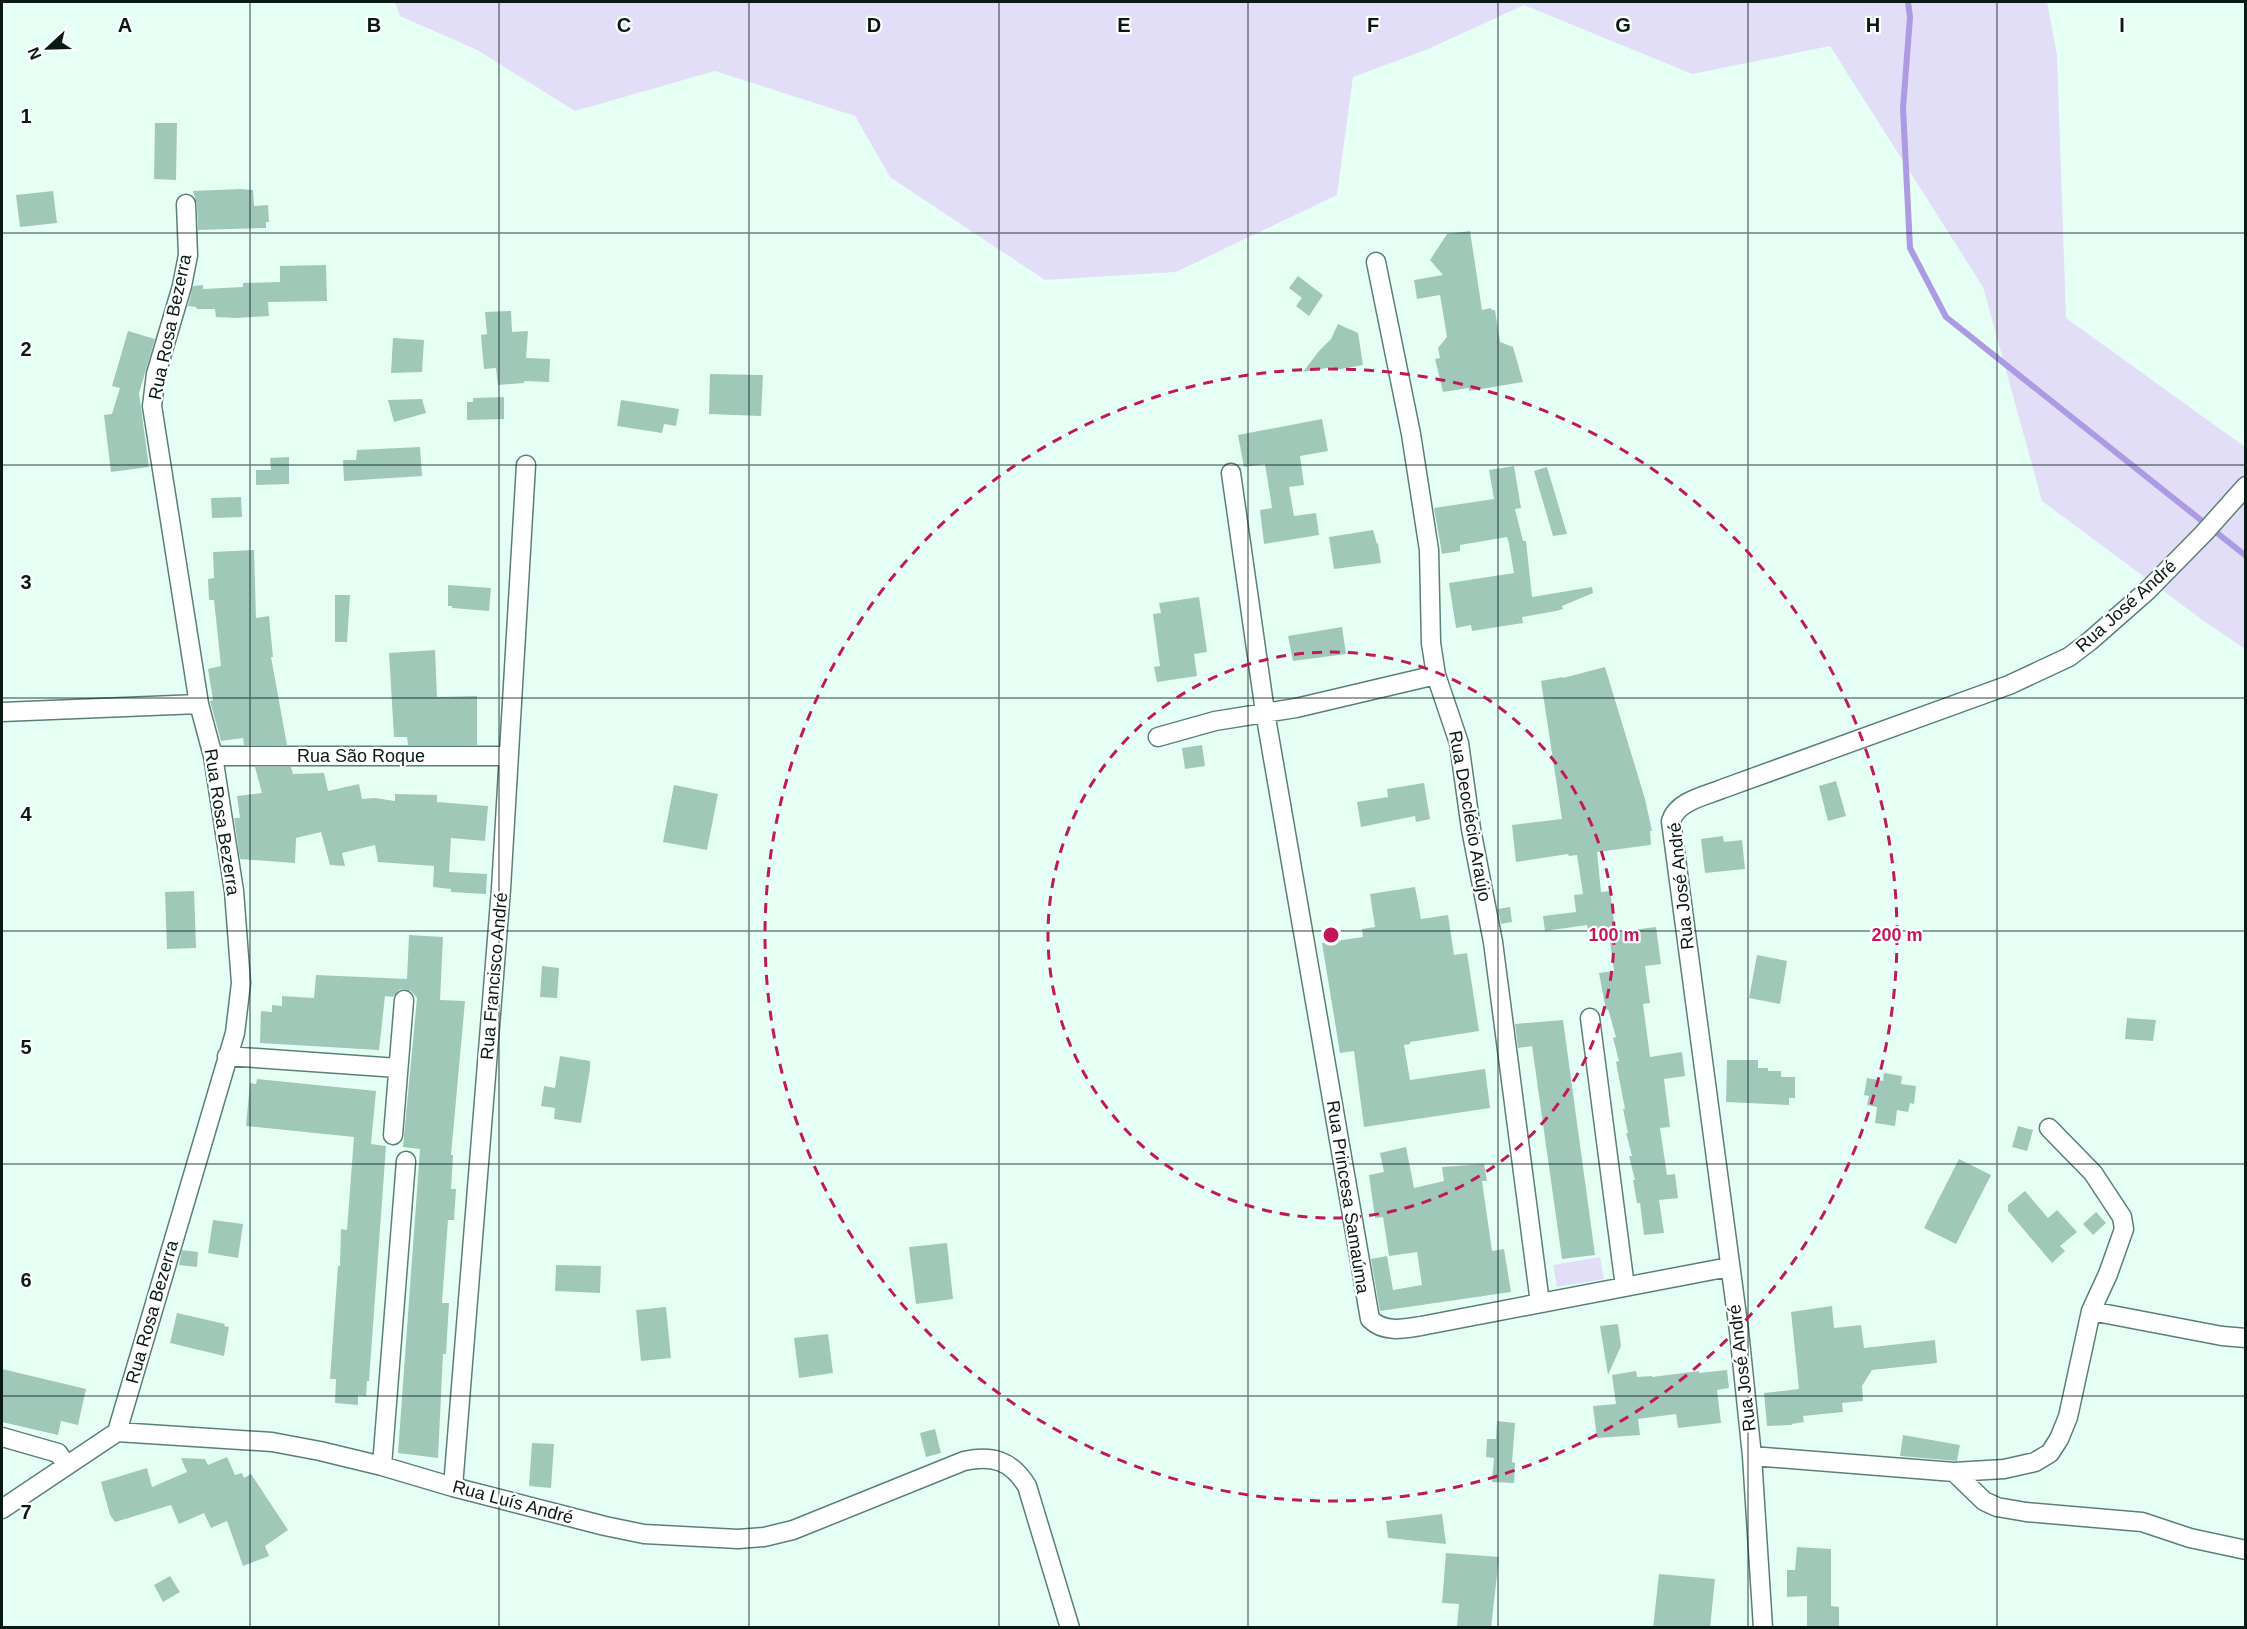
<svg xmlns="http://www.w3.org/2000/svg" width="2247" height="1629" viewBox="0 0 2247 1629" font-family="Arial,sans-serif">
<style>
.green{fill:#e3def7}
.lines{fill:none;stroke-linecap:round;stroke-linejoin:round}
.stream{stroke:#ac9ae2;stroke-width:6}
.building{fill:#a0c8b9}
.street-casing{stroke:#5a8073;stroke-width:21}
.street{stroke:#fff;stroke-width:18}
.grid{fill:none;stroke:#091914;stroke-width:1.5;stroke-opacity:0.55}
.ring{fill:none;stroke:#c2185b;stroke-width:3;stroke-dasharray:10 8}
.labels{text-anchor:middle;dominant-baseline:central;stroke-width:4.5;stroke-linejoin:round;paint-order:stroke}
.street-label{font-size:18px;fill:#091914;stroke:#fff}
.grid-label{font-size:20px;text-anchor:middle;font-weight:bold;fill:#091914;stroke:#fff;stroke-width:4.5;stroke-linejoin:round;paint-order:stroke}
.centre{fill:#c2185b;stroke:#fff;stroke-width:3}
.ring-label{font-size:18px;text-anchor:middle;font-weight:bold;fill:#c2185b;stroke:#fff;stroke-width:4.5;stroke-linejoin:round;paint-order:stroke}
</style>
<rect width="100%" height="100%" fill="#e6fff5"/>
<path class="green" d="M395,2H2047L2057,55L2066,318L2245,447V649L2201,619L2042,501L1983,287L1830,46L1692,74L1524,5L1426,50L1353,77L1337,195L1176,272L1045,280L890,177L855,116L715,71L575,111L477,50L400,16Z
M1600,1257L1604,1279L1557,1287L1553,1265Z"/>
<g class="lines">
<path class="stream" d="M1908,2L1910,17L1903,108L1910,248L1946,317L2246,556"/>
</g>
<path class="building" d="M155,123H177L176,180L154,179Z
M240,189L253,190L254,206L268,205L269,222H266V228L198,230L197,204L193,191Z
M53,191L57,223L20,227L16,195Z
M1470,231L1482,310L1491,308L1492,310H1495L1500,342L1513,347L1523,382L1469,391V388L1443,392L1435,359L1440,358L1438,348L1447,337L1440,295L1417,299L1414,280L1443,275L1430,260L1447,234Z
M326,265L327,301L268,302L269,316L237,318L216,317L215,309H197L196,307L188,306L193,286L203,285V289L243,287V283L280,282V266Z
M1298,276L1323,295L1309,316L1296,306L1302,298L1289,288Z
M511,311L512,332L528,331L526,358L550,359L549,382L524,381V383L498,385L496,368L484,369L481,335L487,334L485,312Z
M1338,324L1358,333L1363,365L1335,370L1333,367L1303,372L1319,351L1331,339Z
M128,331L155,339L139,393L149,467L111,472L104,415L112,414L120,388L112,386Z
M393,338L424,340L422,372L391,373Z
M710,374L763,375L761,416L709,414Z
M504,397V419L467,420V402H473V398Z
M422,399L426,413L394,422L388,400Z
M621,400L679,409L676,426L664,424L662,433L617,426Z
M1322,419L1328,451L1300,456L1304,485L1289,487L1294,516L1316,513L1319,535L1264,544L1260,510L1272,508L1265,464L1244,467L1238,435Z
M420,447L422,476L344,481L343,460H356L357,450Z
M289,457V484L256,485V470H271L270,458Z
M1514,466L1521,508L1515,509L1523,541H1526L1532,597L1592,587L1593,593L1562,606L1563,609L1556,611L1522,617L1523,623L1472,631L1471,625L1456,628L1449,583L1514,573L1509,544L1507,537L1460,545V551L1442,554L1434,508L1494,499L1489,470Z
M1547,467L1567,534L1553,536L1534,471Z
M241,497L242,517L212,518L211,498Z
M1373,530L1377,544L1378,543L1381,563L1334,569L1329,537Z
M254,550L256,618L269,616L273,657H271L287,745H244L243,738L221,741L210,701L213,700L208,669L221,666L214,600H209L208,579L214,578L213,552Z
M448,585L491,588L489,611L452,608V606H448Z
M335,595H350L347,642H335Z
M1199,597L1207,652L1194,654L1197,676L1157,682L1154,667L1160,666L1153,614L1161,613L1159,603Z
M1342,627L1346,654L1293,661L1288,636Z
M435,650L437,697L477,696V745H408L407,737H394L389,653Z
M1605,667L1645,799L1652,831H1650L1651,844L1650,845L1597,852L1601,892L1610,891L1615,930L1588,932L1587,925L1545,931L1543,916L1576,912L1574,895L1583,894L1577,855L1569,856L1568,854L1516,862L1512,825L1562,819L1541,681L1563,677V678Z
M1202,745L1205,766L1185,769L1182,748Z
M255,767H291L293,774L324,773L328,791L359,784L362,799L375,798L395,801V794L437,795V802L488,806L485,841L451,838L449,872L487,874L486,894L451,892V889L433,887L434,866L378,862L375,845L342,853L345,866L330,865L321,832L296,838L295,863L240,859L234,818H240L237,796L262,793Z
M1836,781L1846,816L1828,821L1819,786Z
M1424,783L1430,819L1416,822L1415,816L1361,827L1357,802L1388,797L1387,789Z
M674,785L718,794L707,850L663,842Z
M1723,836L1724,842L1742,840L1745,869L1705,873L1701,839Z
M1415,887L1421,919L1448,915L1454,955L1467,953L1479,1031L1410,1042V1044L1404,1045L1410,1080L1485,1069L1490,1108L1364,1127L1354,1051L1340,1053L1322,943L1363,937L1362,929L1375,927L1370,894Z
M194,891L196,948L167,949L165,892Z
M1510,907L1512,922L1501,924L1498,909Z
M1656,927L1661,964L1645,966L1650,1003L1643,1004L1650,1057L1682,1052L1685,1076L1664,1079L1670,1127L1660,1128L1667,1175L1675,1174L1678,1198L1659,1200L1664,1233L1644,1235L1640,1203H1637L1633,1180H1635L1629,1156H1632L1626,1133H1628L1623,1109H1625L1616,1062L1619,1061L1613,1038L1616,1037L1608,1009L1606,1010L1599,973L1614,971L1609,933Z
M409,935L443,937L440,1000L465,1001L451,1155H453L451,1189H456L454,1220H448L442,1303H449L446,1354H443L438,1458L398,1453L420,1149L403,1147L417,998L411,991L404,989L399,990L393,997L385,996L379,1050L260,1043L261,1011L272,1012V1005L282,1006V996L314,998L316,975L407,979Z
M1757,955L1787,961L1780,1004L1749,998Z
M542,966L559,968L557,998L540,997Z
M2127,1018L2156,1020L2153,1041L2125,1039Z
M1563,1020L1595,1255L1562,1259L1532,1046L1518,1048L1515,1024Z
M560,1056L590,1061V1069L581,1123L554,1119L555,1108L541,1106L544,1086L555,1088Z
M1727,1060H1758V1068H1768V1071H1781V1077H1795V1098H1789V1105L1726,1102Z
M1884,1073L1902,1076L1901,1084L1916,1086L1914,1104L1910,1103L1908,1112L1897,1110L1895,1126L1875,1123L1877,1107L1867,1105L1869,1096L1864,1095L1867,1078L1883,1081Z
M257,1079L376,1091L371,1144L386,1146L369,1381H367L366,1396L358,1395V1405L335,1403L336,1379H330L338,1266H340L341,1229L347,1230L354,1137L246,1126L250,1083L256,1084Z
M2018,1126L2033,1130L2027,1151L2012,1147Z
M1406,1147L1414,1188L1444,1181L1442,1167L1484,1164L1487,1181H1482L1492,1251L1504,1249L1511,1292L1380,1311L1371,1259L1387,1256L1393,1290L1422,1285L1417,1252L1389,1256L1383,1217L1375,1218L1369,1175L1384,1172L1380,1153Z
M1959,1159L1991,1175L1956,1244L1924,1228Z
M2025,1191L2048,1218L2057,1210L2077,1232L2060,1246L2065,1251L2052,1263L2008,1211V1205Z
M2096,1212L2106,1223L2093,1235L2083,1224Z
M213,1220L243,1224L238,1258L208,1253Z
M947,1243L953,1299L916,1304L909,1247Z
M182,1250L198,1252L197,1267L179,1265Z
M556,1265L601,1266L600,1293L555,1291Z
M1832,1306L1834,1328L1861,1325L1864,1348L1935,1340L1937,1363L1872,1370L1862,1386L1863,1401L1842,1403L1843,1412L1803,1416L1804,1422L1792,1424V1425L1767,1426L1764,1393L1799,1389L1791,1312Z
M666,1307L671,1358L641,1361L636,1310Z
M177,1313L225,1324L224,1326L229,1327L224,1356L170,1343Z
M1618,1324L1621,1346L1608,1375L1600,1326Z
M828,1334L833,1373L799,1378L794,1338Z
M2,1369L86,1389L78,1425L61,1421L58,1435L2,1422Z
M1727,1370L1729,1388L1717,1390L1721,1423L1678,1428L1676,1414L1638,1419L1640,1435L1597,1438L1593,1406L1616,1404L1612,1375L1636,1371L1637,1377L1652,1376V1377L1699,1371V1373Z
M1497,1421L1515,1423L1512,1462L1515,1463L1514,1483L1492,1482L1494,1458L1486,1457L1487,1439H1496Z
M935,1429L941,1453L926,1457L920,1433Z
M1903,1435L1960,1445L1957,1461L1900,1456Z
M532,1443L554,1444L551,1488L529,1486Z
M227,1457L235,1475L242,1473L244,1478L251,1474L288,1530L265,1546L269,1556L243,1566L227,1521L211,1528L204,1513L179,1524L171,1505L115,1522L110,1515L101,1482L147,1468L152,1487L187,1472L181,1458L205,1459L208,1465Z
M1442,1514L1446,1544L1388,1538L1386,1521Z
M1797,1547L1831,1549V1606L1839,1607V1626H1807V1596L1787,1597V1570H1795Z
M1446,1553L1499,1557L1491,1628H1457L1459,1604L1442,1603Z
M1659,1574L1715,1579L1710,1628H1653Z
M170,1576L180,1592L163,1602L154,1585Z"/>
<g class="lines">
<g class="street-casing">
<path id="street" d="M1376,262L1411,434L1429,550L1431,643L1436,675L1459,743L1471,829L1493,942L1540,1303
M1231,473L1265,712L1370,1319C1384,1333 1403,1329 1421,1326L1729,1267
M2,712L199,704
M1158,737L1215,721L1296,708L1436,675
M213,756H508
M1590,1018L1625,1287
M227,1056L398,1068
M393,1135L404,1000
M2091,1311L2222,1336L2246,1338
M117,1432L235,1033L241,983L234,891L213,756L199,704L152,406L156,374L182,286L188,255L186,204
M2,1437L58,1453L66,1464
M1752,1456L1954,1472L2004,1469L2035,1462L2050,1453L2059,1439L2068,1417L2091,1311L2108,1274L2124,1229L2122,1217L2093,1173L2049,1128
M382,1466L406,1161
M1954,1472L1984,1501L1997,1507L2026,1512L2142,1522L2190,1538L2246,1550
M453,1487L501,889L526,465
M2,1509L117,1432L272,1442L320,1451L382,1466L453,1487L605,1526L644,1534L738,1539L764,1537L793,1530L964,1461C992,1455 1011,1460 1027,1486L1070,1628
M1763,1628L1752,1456L1739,1331L1671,821C1677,801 1705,796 1722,789L2009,685L2069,657L2090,641L2148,590L2204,533L2246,486"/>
</g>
<use href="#street" class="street"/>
</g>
<path class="grid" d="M250,2V1628M499,2V1628M749,2V1628M999,2V1628M1248,2V1628M1498,2V1628M1748,2V1628M1997,2V1628M2,233H2246M2,465H2246M2,698H2246M2,931H2246M2,1164H2246M2,1396H2246"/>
<g class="ring">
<circle cx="1331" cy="935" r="283"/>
<circle cx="1331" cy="935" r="566"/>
</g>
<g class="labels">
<g class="street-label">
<text transform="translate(170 327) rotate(-78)">Rua Rosa Bezerra</text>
<text transform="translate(2126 606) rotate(-42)">Rua José André</text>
<text x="361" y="756">Rua São Roque</text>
<text transform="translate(1470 816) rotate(80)">Rua Deoclécio Araújo</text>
<text transform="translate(222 822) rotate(81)">Rua Rosa Bezerra</text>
<text transform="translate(1681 886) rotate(-96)">Rua José André</text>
<text transform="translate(494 976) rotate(-85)">Rua Francisco André</text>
<text transform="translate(1348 1197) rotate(81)">Rua Princesa Samaúma</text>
<text transform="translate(152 1312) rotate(-74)">Rua Rosa Bezerra</text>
<text transform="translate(1742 1368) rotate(-97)">Rua José André</text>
<text transform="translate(513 1502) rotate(15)">Rua Luís André</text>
</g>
</g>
<g class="grid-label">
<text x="125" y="32">A</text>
<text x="374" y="32">B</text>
<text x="624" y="32">C</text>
<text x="874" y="32">D</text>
<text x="1124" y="32">E</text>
<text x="1373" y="32">F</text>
<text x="1623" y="32">G</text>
<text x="1873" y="32">H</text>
<text x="2122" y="32">I</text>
<text x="26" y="123">1</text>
<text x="26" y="356">2</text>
<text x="26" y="589">3</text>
<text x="26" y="821">4</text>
<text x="26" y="1054">5</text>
<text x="26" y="1287">6</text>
<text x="26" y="1519">7</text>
</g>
<circle cx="1331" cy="935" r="9" class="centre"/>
<g class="ring-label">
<text x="1614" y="941">100 m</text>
<text x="1897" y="941">200 m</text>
</g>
<rect width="2247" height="1629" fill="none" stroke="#091914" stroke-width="6"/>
<g transform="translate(48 48) rotate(248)" stroke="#ffffff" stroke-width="4.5" paint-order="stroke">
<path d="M0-4.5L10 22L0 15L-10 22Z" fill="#091914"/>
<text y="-9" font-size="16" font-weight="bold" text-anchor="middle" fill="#091914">N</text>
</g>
</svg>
